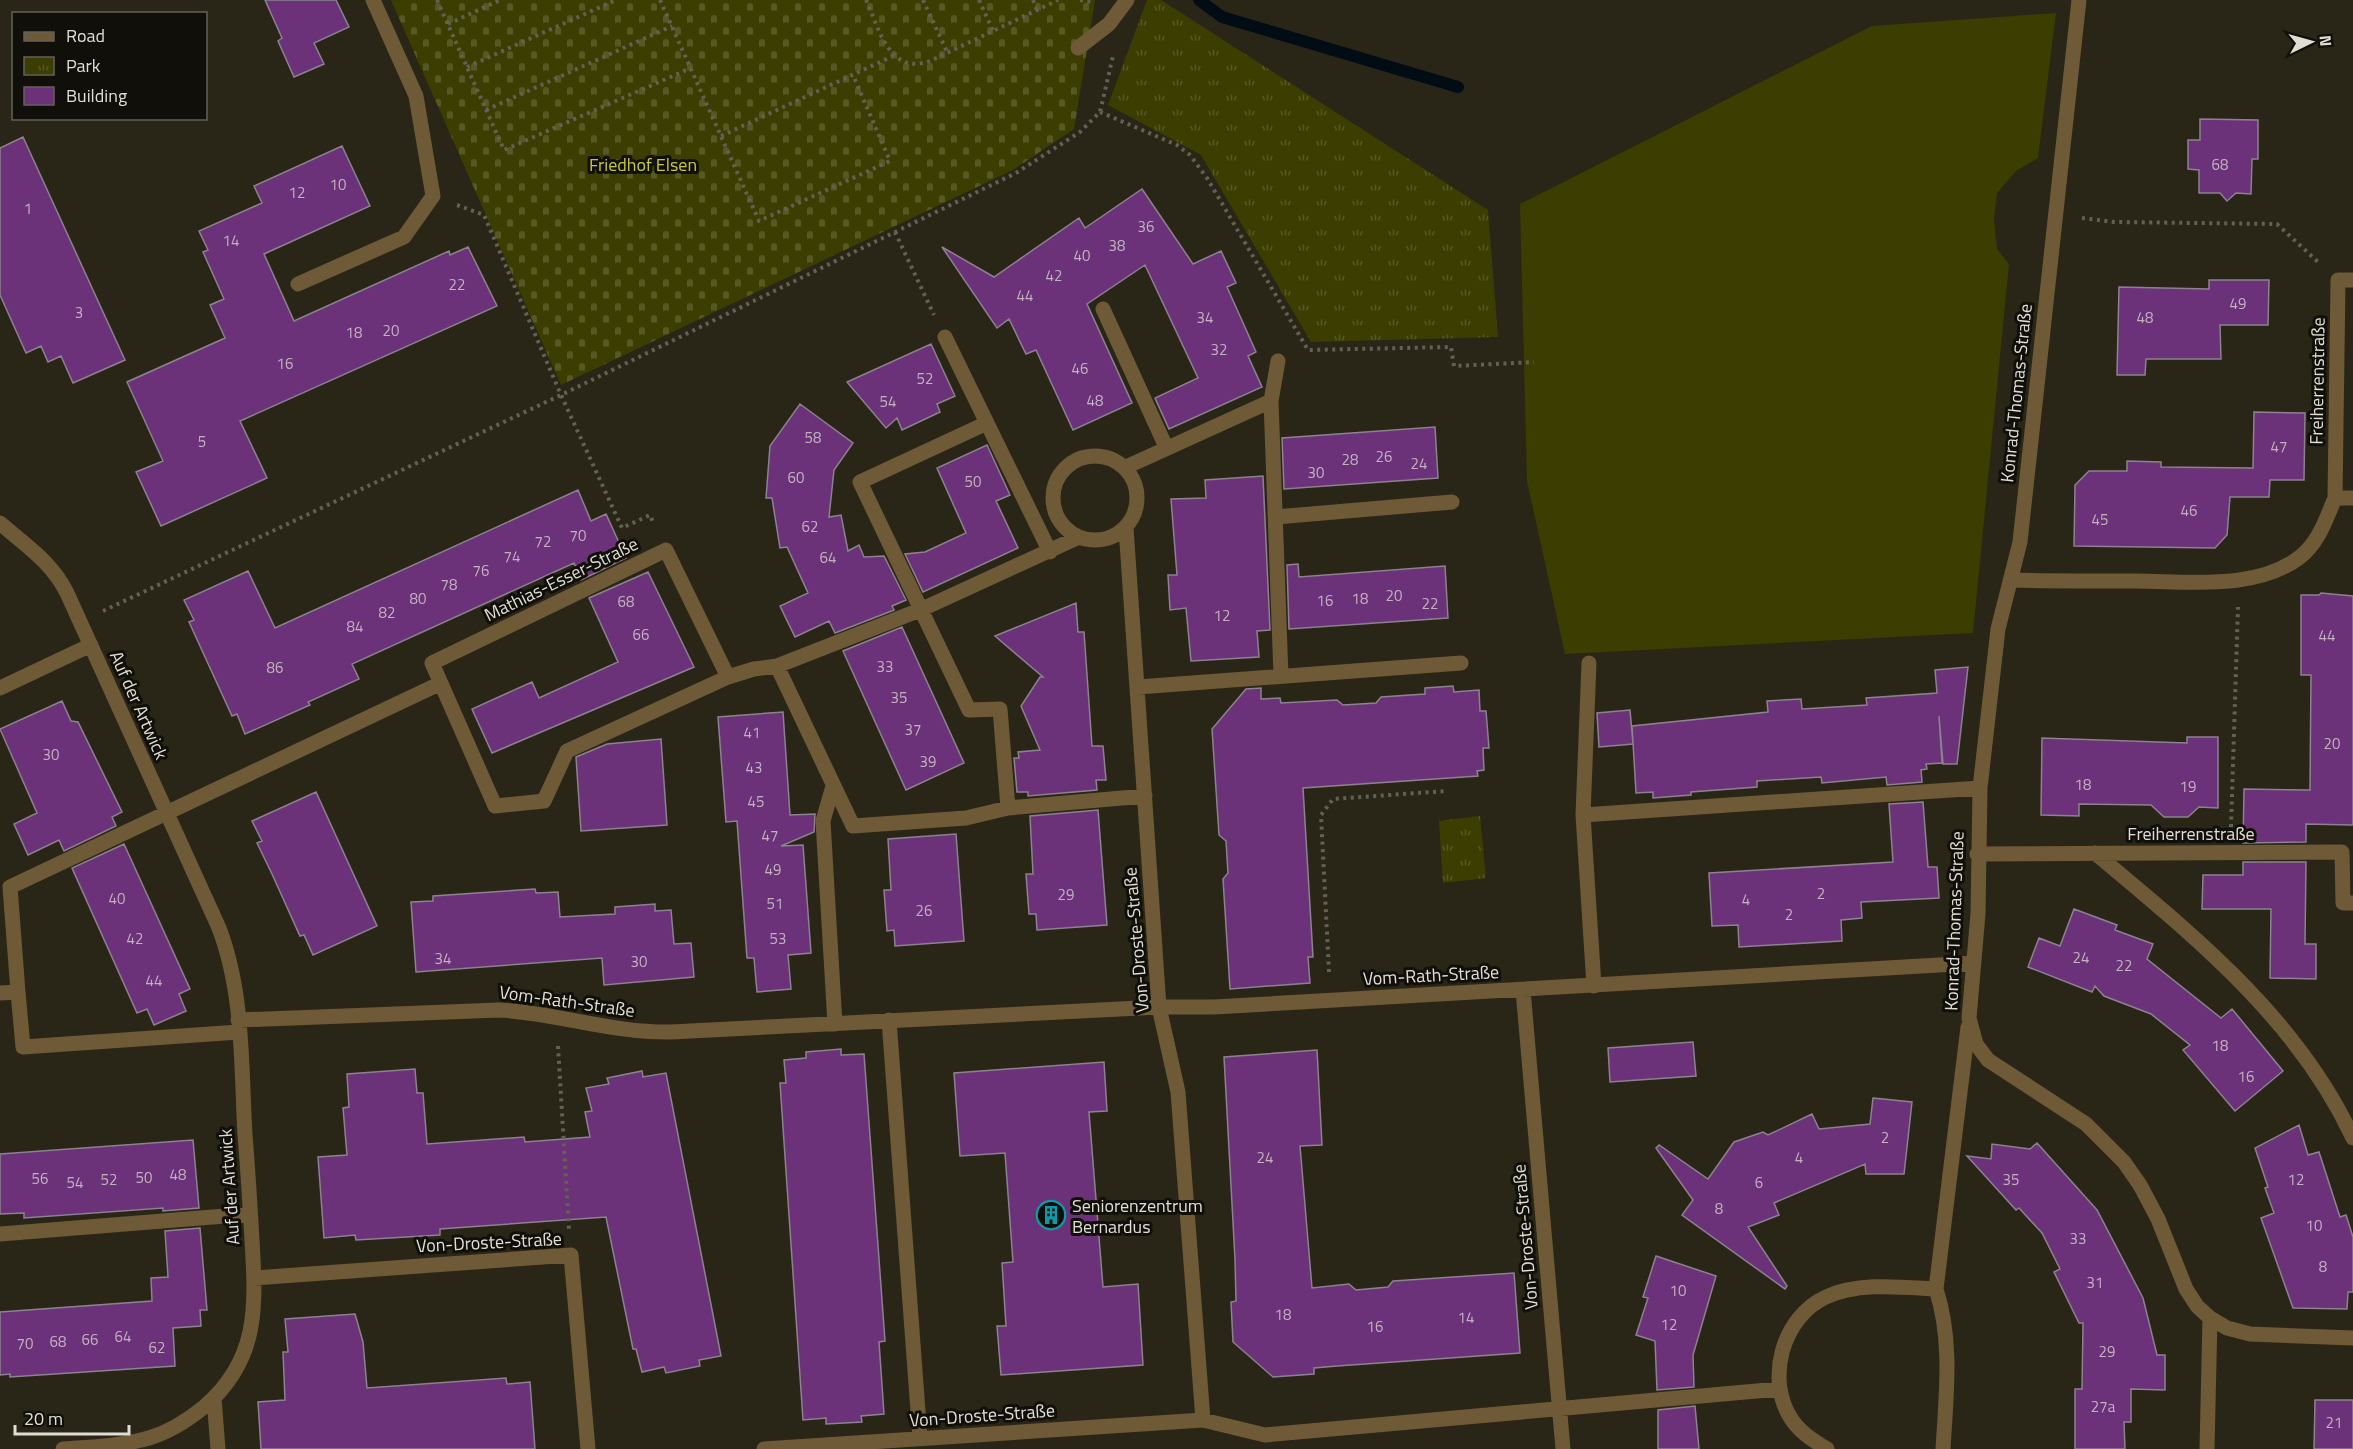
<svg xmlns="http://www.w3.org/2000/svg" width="2353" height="1449" viewBox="0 0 2353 1449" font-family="'Titillium Web',sans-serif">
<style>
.grass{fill:#3b3d01}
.cemetery{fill:url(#cemetery-stones)}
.park{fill:url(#park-tufts)}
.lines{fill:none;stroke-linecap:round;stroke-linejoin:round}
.stream{stroke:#020c14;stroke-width:12}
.building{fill:#6b327a;stroke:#8c828f;stroke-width:1.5}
.path{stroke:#636054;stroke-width:4;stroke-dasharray:3 4.5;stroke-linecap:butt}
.minor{stroke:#6e5a36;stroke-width:15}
.labels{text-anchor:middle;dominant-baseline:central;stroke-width:6;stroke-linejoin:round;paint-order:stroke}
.number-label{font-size:15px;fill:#c3b2be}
.park-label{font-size:18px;fill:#c4c93b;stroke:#110f09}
.street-label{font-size:18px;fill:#e0ddd5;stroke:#110f09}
.poi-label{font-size:18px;fill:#e0ddd5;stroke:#110f09;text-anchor:start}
</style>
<defs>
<pattern id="cemetery-stones" width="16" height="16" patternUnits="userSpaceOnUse" patternTransform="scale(1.5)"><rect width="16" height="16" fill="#3b3d01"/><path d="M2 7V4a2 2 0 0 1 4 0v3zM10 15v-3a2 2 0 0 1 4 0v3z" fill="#575925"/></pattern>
<pattern id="park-tufts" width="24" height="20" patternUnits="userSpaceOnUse" patternTransform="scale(1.5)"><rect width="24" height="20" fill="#3b3d01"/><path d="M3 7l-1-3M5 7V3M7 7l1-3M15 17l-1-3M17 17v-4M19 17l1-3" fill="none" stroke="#575925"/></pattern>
</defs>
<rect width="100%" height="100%" fill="#292618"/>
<path class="grass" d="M2056,13L2038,158L2016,171L1997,193L1994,219L1997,249L2009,264L1973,633L1565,654L1527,481L1520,204L1872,26Z"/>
<path class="cemetery" d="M391,0H1095L1074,129L1013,170L561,385Z"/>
<path class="park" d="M1147,0H1161L1488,210L1498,337L1311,342L1201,155L1108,105Z
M1480,816L1486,878L1443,883L1439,821Z"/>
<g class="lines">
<path class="stream" d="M1199,0L1222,17L1458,87"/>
</g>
<path class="building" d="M265,0H336L349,27L314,43L324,64L294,77L278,41L282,38Z
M2200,119L2258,120V159H2252L2251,194L2236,193L2227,201L2220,193H2199V170L2188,169V140H2200Z
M23,137L125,360L73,383L61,356L48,362L41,346L26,353L0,295V148Z
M342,146L370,206L264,254L294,321L449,251L450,255L468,247L497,306L240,421L267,478L161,526L136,472L163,461L127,382L225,338L210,305L224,299L203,252L208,250L199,231L262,203L254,186Z
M1142,189L1193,264L1221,251L1236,283L1227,287L1256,352L1248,356L1262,387L1169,429L1155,398L1198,378L1145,265L1087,304L1132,403L1073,430L1036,350L1026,354L1009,319L997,328L942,247L994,277L1079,218L1085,228Z
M2209,280H2269L2268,325H2220L2221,359H2146L2145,375H2117L2119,287L2209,289Z
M931,344L955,396L937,404L940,412L902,430L897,418L886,428L847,382Z
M800,404L853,443L834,470L829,517L841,515L848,551L859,545L864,557L884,556L906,600L892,606L894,610L835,633L829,621L795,637L780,606L808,593L787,547L780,548L772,498H766L770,446Z
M2254,412L2305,413L2304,480H2270L2269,497H2230L2227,535L2215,548L2074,546L2075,485L2089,471H2127V461L2161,462V467L2253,468Z
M1435,427L1438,478L1284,489L1282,438Z
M987,445L1010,495L996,501L1018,548L923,592L905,554L925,552L966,533L937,468Z
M1263,476L1270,630L1257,631L1259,657L1191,661L1186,608L1170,610L1168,575H1177L1171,499L1206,498L1205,480Z
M578,490L591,521L606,514L626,558L581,580L574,563L352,664L359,679L308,702L310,705L245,734L237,714L232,716L189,622L194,620L184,600L248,571L275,628Z
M1298,564L1299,577L1445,566L1448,618L1289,629L1287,565Z
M648,572L694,667L492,753L472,709L532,682L539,698L618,662L589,598Z
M2321,593L2353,596V825L2306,824V842L2243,843L2244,789L2310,790L2311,675H2301V595H2319Z
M1076,603L1078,632H1084L1092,746H1103L1106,780H1096L1097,790L1028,796V792H1017L1014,758H1019L1018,752L1040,750L1021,706L1040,677H1043L995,636Z
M902,627L964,763L906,790L843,651Z
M1968,667L1957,764H1943L1939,716L1942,763L1926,764L1927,769L1921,770L1922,782L1887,785L1886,777L1822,783L1821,777L1757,781V787L1691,792V795L1653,798V792L1636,793L1632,726L1768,712L1767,701L1801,699L1802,709L1867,705L1866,698L1937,693L1935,670Z
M1453,686L1454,692L1479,690L1480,711H1486L1489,748H1483L1484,770L1477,771L1478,776L1303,788L1313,957H1308L1310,983L1230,989L1223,879L1228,873L1226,841L1219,835L1212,729L1246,689L1261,688V699L1280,698L1281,703L1337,700L1343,705L1376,703L1381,697L1425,694V688Z
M62,701L71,721L78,722L122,812L112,817L116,826L64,851L59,840L28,855L14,824L37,813L0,729Z
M1630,710L1633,744L1599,747L1597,713Z
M783,712L790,815L815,814L814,832L781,846L803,845L811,953L788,955L791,989L757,992L754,958H747L737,821L726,822L718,717Z
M2187,737H2218V808L2199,807L2188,817H2164L2151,805L2079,804V816L2041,815L2042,738L2187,743Z
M661,739L667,825L581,831L576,757L607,744Z
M316,792L377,926L313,955L304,935L300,936L272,874L257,843L262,841L252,821Z
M1923,802L1928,867H1937L1939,898L1861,902L1862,918L1841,920L1842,941L1739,947L1738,925L1712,926L1709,873L1893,862L1889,804Z
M1098,810L1107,925L1037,930L1036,914H1029L1026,874H1033L1030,816Z
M956,834L964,941L895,946L894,930L887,931L884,890H891L888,839Z
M124,844L190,989L179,994L186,1011L154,1025L147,1009L137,1013L72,868Z
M2243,862H2306L2305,944H2316V979L2270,978L2271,909H2202L2203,875H2243Z
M535,889L536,893L558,892L560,917L615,914V907L655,904V911L671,910L674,944L691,943L694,977L604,985L602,958L416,972L411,902L433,901V896Z
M2074,909L2117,925L2115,930L2153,944L2147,959L2221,1018L2232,1009L2283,1071L2235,1111L2183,1050L2190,1045L2151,1014L2104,996L2095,986L2092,992L2028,967L2039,938L2060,946Z
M1693,1042L1696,1076L1610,1082L1608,1048Z
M841,1049V1055L864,1054L885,1341L879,1342L884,1414L861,1416L862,1422L826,1424V1418L803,1420L780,1083H786L784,1060L806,1058V1052Z
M1317,1050L1322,1145L1300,1146L1312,1288L1349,1284L1356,1290L1388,1287L1393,1281L1514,1273L1520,1353L1337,1366L1314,1368V1374L1273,1377L1233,1342L1231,1302L1236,1301L1235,1259L1224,1057Z
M1104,1062L1107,1111L1089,1112L1103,1287L1138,1284L1143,1365L1001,1375L997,1326H1006L1002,1263L1013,1262L1005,1153L960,1156L954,1073Z
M415,1069L417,1093H423L427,1144L524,1137L525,1142L590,1137L585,1112L592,1111L586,1088L609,1084L607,1078L642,1071L643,1077L666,1073L721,1356L699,1360L700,1366L666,1373L664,1367L642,1372L636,1349H633L606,1217L440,1229V1235L356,1240L355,1235L324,1238L318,1157L347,1155L343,1108L349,1107L347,1074Z
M1873,1098L1912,1102L1904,1174H1866L1865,1164L1774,1203L1779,1215L1748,1227L1787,1286L1785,1289L1682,1215L1693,1200L1656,1148L1659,1145L1708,1179L1734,1142L1763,1132L1768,1135L1812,1114L1819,1129L1870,1124Z
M2299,1125L2308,1155L2319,1152L2340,1217L2346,1215L2353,1237V1292H2348L2347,1309L2293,1308L2261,1218L2274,1213L2265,1188L2268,1187L2255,1148Z
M193,1140L199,1208L163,1211V1208L24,1218V1213L0,1214V1154Z
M2037,1143L2097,1210L2143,1298L2157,1355H2165V1390L2131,1389V1422H2124L2125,1449H2075V1389H2082L2083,1323H2079L2054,1272L2060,1269L2042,1233L2019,1208L2016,1210L1967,1156L1991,1159L1992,1144L2030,1149Z
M200,1228L207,1310H200L201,1326L173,1328L175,1366L10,1377V1374L0,1375V1312L152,1301L151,1278L168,1277L165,1231Z
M1656,1256L1716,1276L1693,1355L1694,1387L1657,1390L1655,1341L1636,1335L1648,1298L1643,1297Z
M355,1314L363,1342L367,1388L506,1378L507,1384L530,1382L535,1449H261L258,1402L285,1400L283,1352H288L285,1319Z
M2315,1400H2353V1449H2314Z
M1695,1406L1699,1449H1658V1410Z"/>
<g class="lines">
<path class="path" d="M437,0L504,150L691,68
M660,0L759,221L890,161L853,75
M866,0C879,28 889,76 930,61L1058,0
M923,0L947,52
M979,0L993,31
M1033,0L1037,10
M1080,0L1092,2
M448,24L500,0
M467,67L616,0
M486,110L672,26
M1100,112L1177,145L1190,155L1207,178L1308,350L1451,347L1454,366L1534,362
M721,136L893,56
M457,205L484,215L561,395L622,528L650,515L654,525
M2082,218L2114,222L2277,224L2318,262
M895,232L934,315
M103,611L561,395L1016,173L1080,132L1100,112L1113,56
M2231,827L2238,607
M1329,972L1321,815L1333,799L1446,791
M558,1046L569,1230"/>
<path class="minor" d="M2079,0L2020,542L1998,629L1980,788L1978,914L1969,1018L1976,1044L1988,1060L2086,1124L2124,1162L2140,1185L2158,1219L2186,1289L2197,1306L2210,1318L2227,1328L2250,1334L2353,1338
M1078,48L1109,24L1127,0
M298,284L404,237L433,196L416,96L373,0
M1103,309L1166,447
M945,337L1050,552
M1278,361L1271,401L1281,676
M987,423L860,482L969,710L1000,709L1008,808
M1053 498a42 42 0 1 1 84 0a42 42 0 1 1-84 0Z
M1126,467L1271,401
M2335,498L2338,280H2353
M1276,517L1452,502
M0,523C25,545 52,562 67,593L219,928C244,993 241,1067 245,1135C248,1170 250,1205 252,1240C256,1307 259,1360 204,1407C188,1420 169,1432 149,1438C121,1446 92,1447 63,1449
M2011,580C2053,581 2094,581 2135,581C2188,581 2256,591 2300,557C2319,542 2326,519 2335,498H2353
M1589,663L1583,815L1594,986
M777,666L853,826L966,818L1008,808L1145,796
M728,677L666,550L432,663L495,806L544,801L567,751L728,677L754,669L777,666L920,610L1079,537
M1138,687L1461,663
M0,688L91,645
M833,786L823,821L835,1024
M1583,815L1980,788
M2095,853C2194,936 2297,1018 2353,1138
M1977,854L2342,852L2343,903H2353
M1523,990L1563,1449
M18,992L23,1047L239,1032
M0,993L18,992L10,887L439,684
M238,1020L499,1010C557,1013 612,1033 671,1032L1159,1007H1214L1974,963
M889,1020L920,1438
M0,1234L250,1214
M254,1278L571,1255L588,1449
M1936,1289L1968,1027
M214,1398L218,1449
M1203,1420L1265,1435L1779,1389
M764,1449L1203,1420L1178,1092L1159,1007L1126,528
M1827,1449C1814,1441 1801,1433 1792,1420C1765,1380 1782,1317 1826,1297C1859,1282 1900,1287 1936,1289C1953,1341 1946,1396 1943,1449
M2207,1449L2210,1318"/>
</g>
<defs>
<g id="building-ring" transform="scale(1.5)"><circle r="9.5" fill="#110f09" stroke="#0f9aa8" stroke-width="1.5"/><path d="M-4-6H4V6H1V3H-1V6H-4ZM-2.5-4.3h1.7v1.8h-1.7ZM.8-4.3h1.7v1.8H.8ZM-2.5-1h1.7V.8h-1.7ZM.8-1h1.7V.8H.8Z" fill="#0f9aa8"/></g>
</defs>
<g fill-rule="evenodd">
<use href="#building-ring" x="1051" y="1215"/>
</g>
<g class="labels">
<g class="number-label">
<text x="2220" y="164">68</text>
<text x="338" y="184">10</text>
<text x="297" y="192">12</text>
<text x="28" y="208">1</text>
<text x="1146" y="226">36</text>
<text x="231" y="240">14</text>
<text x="1117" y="245">38</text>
<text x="1082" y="255">40</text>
<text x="1054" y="275">42</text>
<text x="457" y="284">22</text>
<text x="1025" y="295">44</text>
<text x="2238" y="303">49</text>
<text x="79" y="312">3</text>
<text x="1205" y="317">34</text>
<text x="2145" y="317">48</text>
<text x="391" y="330">20</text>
<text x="354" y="332">18</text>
<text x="1219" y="349">32</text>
<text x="285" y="363">16</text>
<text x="1080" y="368">46</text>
<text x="925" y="378">52</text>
<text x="1095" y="400">48</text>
<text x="888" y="401">54</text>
<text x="813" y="437">58</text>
<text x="202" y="441">5</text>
<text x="2279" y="446">47</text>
<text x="1384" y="456">26</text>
<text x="1350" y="459">28</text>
<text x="1419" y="463">24</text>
<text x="1316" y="472">30</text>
<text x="796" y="477">60</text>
<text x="973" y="481">50</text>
<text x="2189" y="510">46</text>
<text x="2100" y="519">45</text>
<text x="810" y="526">62</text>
<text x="578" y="535">70</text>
<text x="543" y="541">72</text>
<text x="512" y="556">74</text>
<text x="828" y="557">64</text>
<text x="481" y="570">76</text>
<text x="449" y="584">78</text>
<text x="1394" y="595">20</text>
<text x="418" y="598">80</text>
<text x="1360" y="598">18</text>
<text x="1325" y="600">16</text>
<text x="626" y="601">68</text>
<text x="1430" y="603">22</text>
<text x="387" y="612">82</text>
<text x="1222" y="615">12</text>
<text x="355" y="626">84</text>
<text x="641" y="634">66</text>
<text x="2327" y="635">44</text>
<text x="885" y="666">33</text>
<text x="275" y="667">86</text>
<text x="899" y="697">35</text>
<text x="913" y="729">37</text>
<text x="752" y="732">41</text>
<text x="2332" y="743">20</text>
<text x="51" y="754">30</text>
<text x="928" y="761">39</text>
<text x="754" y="767">43</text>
<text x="2083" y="784">18</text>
<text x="2188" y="786">19</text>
<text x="756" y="801">45</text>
<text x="770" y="835">47</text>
<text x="773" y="869">49</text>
<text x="1821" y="893">2</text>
<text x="1066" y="894">29</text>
<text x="117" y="898">40</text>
<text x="1746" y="899">4</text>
<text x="775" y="903">51</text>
<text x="924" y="910">26</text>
<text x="1789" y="914">2</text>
<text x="135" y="938">42</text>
<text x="778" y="938">53</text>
<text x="2081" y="957">24</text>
<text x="443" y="958">34</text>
<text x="639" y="961">30</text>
<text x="2124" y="965">22</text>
<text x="154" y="980">44</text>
<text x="2220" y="1045">18</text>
<text x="2246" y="1076">16</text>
<text x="1885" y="1137">2</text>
<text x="1265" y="1157">24</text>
<text x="1799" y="1157">4</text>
<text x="178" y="1174">48</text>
<text x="144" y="1177">50</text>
<text x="40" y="1178">56</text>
<text x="109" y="1179">52</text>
<text x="2011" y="1179">35</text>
<text x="2296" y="1179">12</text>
<text x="75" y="1182">54</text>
<text x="1759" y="1182">6</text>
<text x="1719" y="1208">8</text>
<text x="2314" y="1225">10</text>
<text x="2078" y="1238">33</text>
<text x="2323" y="1266">8</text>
<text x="2095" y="1282">31</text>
<text x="1678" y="1290">10</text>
<text x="1283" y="1314">18</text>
<text x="1466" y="1317">14</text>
<text x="1669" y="1324">12</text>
<text x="1375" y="1326">16</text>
<text x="123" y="1336">64</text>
<text x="90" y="1339">66</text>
<text x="58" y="1341">68</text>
<text x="25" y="1343">70</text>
<text x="157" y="1347">62</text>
<text x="2107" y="1351">29</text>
<text x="2103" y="1406">27a</text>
<text x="2334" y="1422">21</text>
</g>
<g class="park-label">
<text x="643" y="164">Friedhof Elsen</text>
</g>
<g class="street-label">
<text transform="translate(2317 381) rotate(-89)">Freiherrenstraße</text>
<text transform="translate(2016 393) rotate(-84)">Konrad-Thomas-Straße</text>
<text transform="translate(561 579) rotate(-26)">Mathias-Esser-Straße</text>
<text transform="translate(139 705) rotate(66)">Auf der Artwick</text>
<text x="2191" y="833">Freiherrenstraße</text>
<text transform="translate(1954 921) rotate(-88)">Konrad-Thomas-Straße</text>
<text transform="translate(1136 940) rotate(-95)">Von-Droste-Straße</text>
<text transform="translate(1431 975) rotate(-3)">Vom-Rath-Straße</text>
<text transform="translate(567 1001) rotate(8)">Vom-Rath-Straße</text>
<text transform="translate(229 1187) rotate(-94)">Auf der Artwick</text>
<text transform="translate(1525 1237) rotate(-95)">Von-Droste-Straße</text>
<text transform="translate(489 1242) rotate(-3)">Von-Droste-Straße</text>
<text transform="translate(982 1415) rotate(-4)">Von-Droste-Straße</text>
</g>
<g class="poi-label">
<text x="1072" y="1205">Seniorenzentrum<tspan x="1072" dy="21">Bernardus</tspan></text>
</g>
</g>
<rect x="12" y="12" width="195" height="108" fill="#110f09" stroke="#64615b" stroke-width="1.5"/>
<rect x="24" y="32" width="30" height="9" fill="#6e5a36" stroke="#64615b" stroke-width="1.5"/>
<text x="66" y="42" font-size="18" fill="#e0ddd5">Road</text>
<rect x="24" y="57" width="30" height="18" fill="url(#park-tufts)" stroke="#64615b" stroke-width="1.5"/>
<text x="66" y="72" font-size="18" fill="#e0ddd5">Park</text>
<rect x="24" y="87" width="30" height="18" fill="#6b327a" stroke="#64615b" stroke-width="1.5"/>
<text x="66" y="102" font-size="18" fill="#e0ddd5">Building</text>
<g transform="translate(2311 42) rotate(85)" stroke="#110f09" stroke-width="4.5" paint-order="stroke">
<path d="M0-4.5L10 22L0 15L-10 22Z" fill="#e0ddd5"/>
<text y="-9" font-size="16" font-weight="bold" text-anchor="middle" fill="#e0ddd5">N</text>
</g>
<path d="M15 1425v9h114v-9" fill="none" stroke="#e0ddd5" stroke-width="3"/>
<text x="24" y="1425" font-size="18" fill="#e0ddd5" stroke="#110f09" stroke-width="4.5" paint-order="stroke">20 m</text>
</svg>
